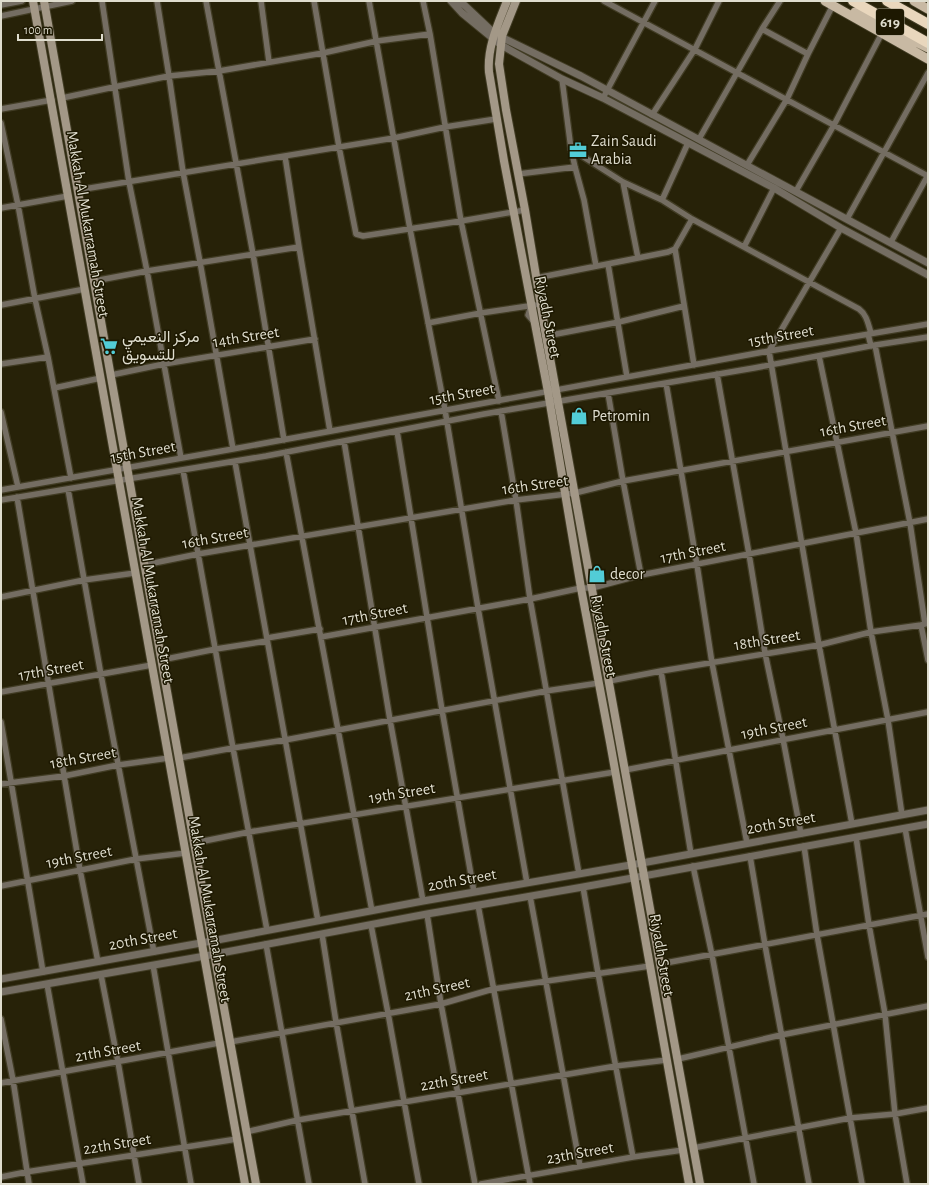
<svg xmlns="http://www.w3.org/2000/svg" width="929" height="1185" viewBox="0 0 929 1185" font-family="'Alegreya Sans',Vazirmatn,sans-serif">
<style>
.lines{fill:none;stroke-linecap:round;stroke-linejoin:round}
.minor-casing{stroke:#413c24;stroke-width:8}
.tertiary-casing{stroke:#413c24;stroke-width:9}
.secondary-casing{stroke:#413c24;stroke-width:10}
.primary-casing{stroke:#413c24;stroke-width:11}
.motorway-casing{stroke:#413c24;stroke-width:12}
.minor{stroke:#746d62;stroke-width:5.5}
.tertiary{stroke:#746d62;stroke-width:7}
.secondary{stroke:#a39887;stroke-width:8}
.primary{stroke:#c8b9a3;stroke-width:9}
.motorway{stroke:#e9d7bd;stroke-width:10}
.labels{text-anchor:middle;dominant-baseline:central;stroke-width:3;stroke-linejoin:round;paint-order:stroke}
.shield{fill:#1d1801;stroke:#a5a290;stroke-width:1}
.shield-label{font-size:15px;font-weight:bold;fill:#dfddce}
.poi-label{font-size:16px;fill:#dfddce;stroke:#1d1801;text-anchor:start}
.street-label{font-size:16px;fill:#dfddce;stroke:#1d1801}
</style>
<rect width="100%" height="100%" fill="#272208"/>
<g class="lines">
<g class="minor-casing">
<path id="minor" d="M102,1L129,182L147,271L181,458
M157,1L169,76L183,172L200,262L233,449
M206,1L253,254L284,440
M261,1L269,62
M314,1L339,147L356,234L363,236L461,221L525,210
M369,1L410,229L445,410L478,608L527,883
M423,1L430,34L461,221L499,401
M604,1L928,176
M1,5L22,1
M1,16L72,1
M762,29L808,54
M562,79L571,149L575,167L584,200L596,266
M62,98L114,87L169,76L219,71L323,53L377,41L430,34
M603,98L655,1
M1,109L52,100
M652,115L695,49L719,1
M1,123L18,205L35,299L48,357L71,478
M699,139L762,29L780,1
M571,149L623,182L662,200L692,219L859,309C867,315 868,324 871,333
M285,156L299,247L330,431
M747,165L787,99L808,54L833,5
M518,174L575,167
M623,182L638,258
M78,190L394,138L445,127L496,119
M796,191L834,125L882,33
M662,200L688,143
M1,208L68,196
M847,219L928,73
M841,228L769,351L819,645L852,824
M891,242L928,175
M744,247L774,188
M675,249L694,365
M608,264L627,377
M536,278L638,258L668,252L675,249L692,219
M94,281L147,271L299,247
M1,305L85,289
M531,306L528,315L534,322
M428,323L481,313L535,305
M868,334L871,346
M546,336L619,322L684,306
M875,345L910,523L925,624
M819,356L856,533L871,632L888,720L902,815
M1,364L48,357
M717,374L749,554L765,653L783,739L801,834
M111,375L164,364L315,339
M666,383L697,565L712,663L747,843
M54,388L101,378
M608,393L623,481L641,575
M501,411L516,500L530,599L579,874
M1,412L18,487
M397,431L442,710L474,892
M344,441L390,720L423,901
M286,452L372,911
M235,462L318,921
M183,470L233,748L267,930
M68,489L101,675L154,952
M1,490L233,449L769,351L928,324
M17,497L80,870L98,962
M1,500L266,456L484,414L754,368L875,345L928,337
M144,565L198,554L516,500L575,493L623,481L928,426
M1,597L84,580L135,573
M921,625L928,660
M321,637L530,599L581,588H592L641,575L928,519
M267,638L320,629
M161,660L216,649L267,641
M661,671L691,854
M609,681L661,671L819,645L871,632L921,625L928,623
M1,692L152,665
M1,722L43,972
M179,758L233,748L285,740L546,691L599,683
M625,770L928,712
M1,784L64,776L118,765L169,758
M905,828L928,957
M856,837L869,925L885,1014L895,1114L907,1184
M194,843L249,832L615,772
M804,846L817,935L862,1184
M750,856L765,945L809,1184
M693,866L712,955L754,1184
M1,886L136,859L186,853
M583,887L598,973L633,1157
M530,896L580,1166
M478,905L530,1184
M427,914L441,1004L475,1184
M371,925L388,1013L419,1184
M322,934L336,1022L365,1184
M266,944L309,1184
M660,964L928,914
M153,965L191,1184
M101,975L118,1062L139,1184
M47,984L83,1184
M1,1019L13,1080L29,1184
M230,1042L441,1004L493,989L650,966
M678,1059L781,1035L928,1006
M1,1083L219,1043
M246,1132L298,1120L616,1066L667,1060
M693,1148L850,1118L895,1114L928,1108
M1,1177L26,1172L237,1139
M481,1184L633,1157L683,1150"/>
</g>
<g class="tertiary-casing">
<path id="tertiary" d="M451,1L462,13L501,45L562,79L603,98L774,188L841,228L928,275
M460,1L495,34L581,76L928,263
M1,979L212,941L423,901L642,863L928,810
M1,992L205,956L427,914L583,887L928,824"/>
</g>
<g class="secondary-casing">
<path id="secondary" d="M33,1L245,1184
M44,1L194,843L256,1184
M507,1C498,24 487,47 489,72L504,161L548,392L581,588L610,742L689,1184
M516,1L502,36L499,64L506,110L525,210L546,336L700,1184"/>
</g>
<g class="primary-casing">
<path id="primary" d="M825,1L928,59
M914,1L928,9
M855,12L928,48"/>
</g>
<g class="motorway-casing">
<path id="motorway" d="M853,1L928,43
M887,1L928,24"/>
</g>
<use href="#minor" class="minor"/>
<use href="#tertiary" class="tertiary"/>
<use href="#secondary" class="secondary"/>
<use href="#primary" class="primary"/>
<use href="#motorway" class="motorway"/>
</g>
<defs>
<g id="office-bare" transform="scale(1.38)"><path d="M-6-3h4V-5.5h4V-3h4V5H-6ZM-1-4.5V-3h2v-1.5ZM-6 0V1H6V0Z" fill="#52ccd6" stroke="#1d1801" stroke-width="2.5" paint-order="stroke"/></g>
<g id="supermarket-bare" transform="scale(1.38)"><path d="M-6-5.5h2.5l.6 2H6L4.5 2H-2.5L-4.4-4H-6ZM-1.5 3.2a1.3 1.3 0 1 0 .1 0ZM3 3.2a1.3 1.3 0 1 0 .1 0Z" fill="#52ccd6" stroke="#1d1801" stroke-width="2.5" paint-order="stroke"/></g>
<g id="shop-bare" transform="scale(1.38)"><path d="M-5-2.5h2.3a2.7 3.5 0 0 1 5.4 0H5L5.5 6h-11ZM-1.5-2.5h3a1.5 2.3 0 0 0-3 0Z" fill="#52ccd6" stroke="#1d1801" stroke-width="2.5" paint-order="stroke"/></g>
</defs>
<g fill-rule="evenodd">
<use href="#office-bare" x="578" y="150"/>
<use href="#supermarket-bare" x="109" y="346"/>
<use href="#shop-bare" x="579" y="416"/>
<use href="#shop-bare" x="597" y="574"/>
</g>
<g class="labels">
<rect class="shield" x="876" y="9" width="28" height="26" rx="3"/>
<g class="shield-label">
<text x="890" y="22">619</text>
</g>
<g class="poi-label">
<text x="591" y="141">Zain Saudi<tspan x="591" dy="18">Arabia</tspan></text>
<text x="122" y="337">مركز النعيمي<tspan x="122" dy="18">للتسويق</tspan></text>
<text x="592" y="416">Petromin</text>
<text x="610" y="574">decor</text>
</g>
<g class="street-label">
<text transform="translate(88 224) rotate(80)">Makkah Al Mukarramah Street</text>
<text transform="translate(548 317) rotate(79)">Riyadh Street</text>
<text transform="translate(781 336) rotate(-10)">15th Street</text>
<text transform="translate(246 337) rotate(-9)">14th Street</text>
<text transform="translate(462 394) rotate(-10)">15th Street</text>
<text transform="translate(853 426) rotate(-10)">16th Street</text>
<text transform="translate(143 452) rotate(-10)">15th Street</text>
<text transform="translate(535 485) rotate(-8)">16th Street</text>
<text transform="translate(215 538) rotate(-10)">16th Street</text>
<text transform="translate(693 552) rotate(-11)">17th Street</text>
<text transform="translate(153 590) rotate(80)">Makkah Al Mukarramah Street</text>
<text transform="translate(375 614) rotate(-11)">17th Street</text>
<text transform="translate(604 636) rotate(79)">Riyadh Street</text>
<text transform="translate(767 640) rotate(-9)">18th Street</text>
<text transform="translate(51 670) rotate(-10)">17th Street</text>
<text transform="translate(774 728) rotate(-11)">19th Street</text>
<text transform="translate(83 758) rotate(-10)">18th Street</text>
<text transform="translate(402 793) rotate(-9)">19th Street</text>
<text transform="translate(781 823) rotate(-10)">20th Street</text>
<text transform="translate(79 857) rotate(-11)">19th Street</text>
<text transform="translate(462 880) rotate(-10)">20th Street</text>
<text transform="translate(210 909) rotate(80)">Makkah Al Mukarramah Street</text>
<text transform="translate(143 939) rotate(-10)">20th Street</text>
<text transform="translate(662 955) rotate(80)">Riyadh Street</text>
<text transform="translate(437 989) rotate(-12)">21th Street</text>
<text transform="translate(108 1051) rotate(-10)">21th Street</text>
<text transform="translate(454 1080) rotate(-10)">22th Street</text>
<text transform="translate(117 1144) rotate(-9)">22th Street</text>
<text transform="translate(580 1153) rotate(-10)">23th Street</text>
</g>
</g>
<rect width="929" height="1185" fill="none" stroke="#dfddce" stroke-width="4"/>
<path d="M18 34v6h84v-6" fill="none" stroke="#dfddce" stroke-width="2"/>
<text x="24" y="34" font-size="12" fill="#dfddce" stroke="#1d1801" stroke-width="3" paint-order="stroke">100 m</text>
</svg>
